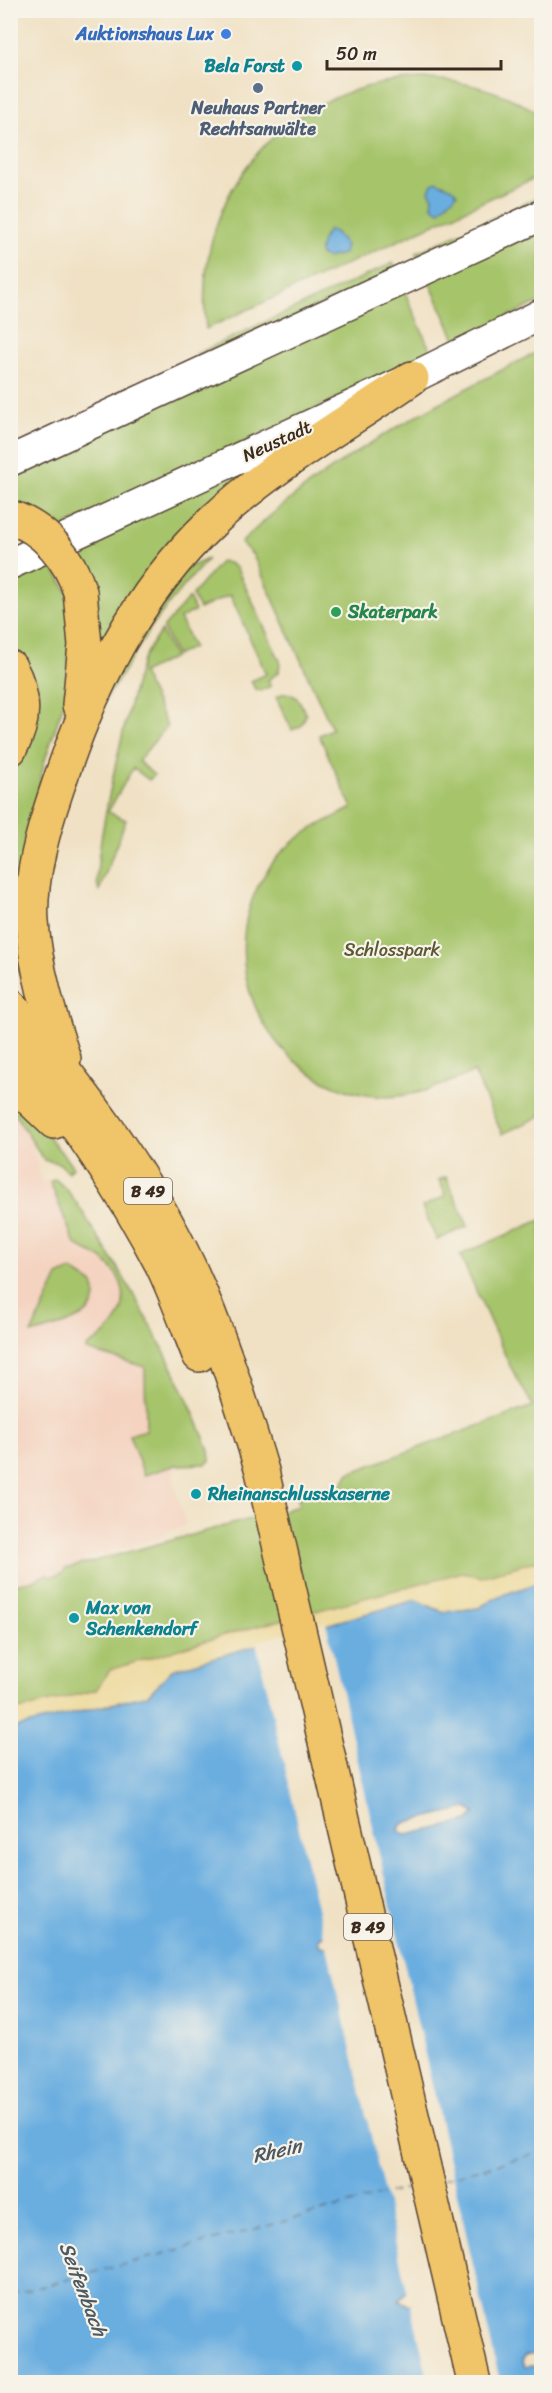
<svg xmlns="http://www.w3.org/2000/svg" width="552" height="2393" viewBox="0 0 552 2393" font-family="Sriracha,sans-serif">
<style>
.built{fill:#f4d3c0}
.green{fill:#a6c46b;stroke:#707744;stroke-width:1.5}
.sand{fill:#eeda9e;stroke:#94825e;stroke-width:1.5}
.water{fill:#6baee0;stroke:#536c7f;stroke-width:1.5;fill-rule:evenodd}
.pier{fill:#f0e1c4}
.lines{fill:none;stroke-linecap:round;stroke-linejoin:round}
.ferry{stroke:#4c5862;stroke-width:1.5;stroke-dasharray:8 6;stroke-linecap:butt}
.tertiary-casing{stroke:#564537;stroke-width:33}
.primary-casing{stroke:#564537;stroke-width:36}
.tertiary{stroke:#fff;stroke-width:30}
.primary{stroke:#f0c469;stroke-width:33}
.primary-bridge-casing{stroke:#564537;stroke-width:36;stroke-linecap:butt}
.primary-bridge{stroke:#f0c469;stroke-width:33}
.shop-dot{fill:#3f7fe0;stroke:#f7f3e8;stroke-width:2}
.culture-dot{fill:#0f9aa8;stroke:#f7f3e8;stroke-width:2}
.service-dot{fill:#5c6f8a;stroke:#f7f3e8;stroke-width:2}
.leisure-dot{fill:#2e9e5b;stroke:#f7f3e8;stroke-width:2}
.labels{text-anchor:middle;dominant-baseline:central;stroke-width:4.5;stroke-linejoin:round;paint-order:stroke}
.shield{fill:#f7f3e8;stroke:#73665b;stroke-width:1.5}
.shield-label{font-size:16px;font-weight:bold;fill:#3b2a1e}
.shop-label{font-size:18px;font-weight:bold;fill:#366cbe;stroke:#f7f3e8;text-anchor:end}
.culture-label{font-size:18px;font-weight:bold;fill:#0d838f;stroke:#f7f3e8;text-anchor:start}
.service-label{font-size:18px;font-weight:bold;fill:#4e5e75;stroke:#f7f3e8}
.street-label{font-size:18px;fill:#3b2a1e;stroke:#f7f3e8}
.leisure-label{font-size:18px;font-weight:bold;fill:#27864d;stroke:#f7f3e8;text-anchor:start}
.park-label{font-size:18px;fill:#5b5835;stroke:#f7f3e8}
.water-label{font-size:20px;font-style:italic;fill:#4c5862;stroke:#f7f3e8}
</style>
<rect width="100%" height="100%" fill="#f7f3e8"/>
<filter id="ink" filterUnits="userSpaceOnUse"><feTurbulence type="fractalNoise" baseFrequency=".0167" numOctaves="2"/><feDisplacementMap in="SourceGraphic" scale="12" xChannelSelector="R" yChannelSelector="G"/><feConvolveMatrix kernelMatrix="1 2 1 2 8 2 1 2 1" color-interpolation-filters="sRGB"/></filter>
<filter id="wash" filterUnits="userSpaceOnUse"><feTurbulence type="fractalNoise" baseFrequency=".008" numOctaves="4" result="noise"/><feDisplacementMap in="SourceGraphic" scale="24" xChannelSelector="R" yChannelSelector="G"/><feGaussianBlur stdDeviation="1.35" result="paint"/><feColorMatrix in="noise" values="0 0 0 0 0 0 0 0 0 0 0 0 0 0 0 0 0 1.4 0 .05"/><feComposite in="paint" operator="in"/></filter>
<g filter="url(#wash)">
<rect width="100%" height="100%" fill="#f0e1c4"/>
<path class="built" d="M22,1106L42,1182L49,1180L67,1223L95,1243L125,1287L175,1378L174,1482L186,1526L166,1532V1535L84,1559L81,1565L65,1569L63,1573L11,1585L10,1109Z"/>
<path class="green" d="M431,79C471,82 507,93 541,115V175L206,329C191,187 289,79 431,79Z
M541,196V206L420,262L416,253Z
M541,224V301L456,341L427,277Z
M393,263L397,271L200,359L196,354Z
M403,288L432,354L57,530L11,504L10,469Z
M541,350V1116L502,1134L474,1072C441,1086 410,1100 373,1096C258,1081 201,943 280,854C300,832 326,822 352,808L319,735L332,729L253,555L241,543C320,463 442,400 541,350Z
M326,424L104,651L76,551L124,518Z
M208,559C189,580 170,601 154,623C135,651 119,681 99,709L114,673L189,567Z
M49,561L70,596L67,693L44,763L23,862L28,977L23,978L11,962V578Z
M221,561L231,564L237,569L280,661L279,672L268,680L271,686L260,691L255,689L251,681L266,674L230,595L199,609L192,595Z
M189,598L195,611L180,618L193,647L176,656L163,628Z
M161,631L174,657L142,673L167,726L138,761L154,775L149,780L133,768L108,812L126,820L99,891C88,871 131,692 142,662C146,651 154,641 161,631Z
M284,693C298,694 301,703 306,715L301,726L292,730L276,697Z
M10,1095L38,1123L73,1167L68,1172L59,1163L44,1160L11,1108Z
M446,1177L468,1226L437,1240L422,1207L446,1196L439,1180Z
M55,1179C73,1193 84,1215 96,1234C141,1302 179,1375 209,1450L210,1461L206,1464L176,1465L144,1475L129,1435L146,1430L145,1367L86,1350V1347C123,1328 140,1290 102,1259C93,1252 82,1251 74,1242L50,1182Z
M541,1220V1582L443,1612L416,1600L172,1670L11,1729V1585L34,1580L47,1574L50,1577L63,1573L65,1569L299,1506L298,1497L343,1483L349,1473L533,1406L510,1366L460,1255Z
M71,1270L93,1284C106,1320 56,1326 31,1334L58,1276Z"/>
<path class="sand" d="M541,1559V1582L497,1597L479,1608L443,1612L416,1600L172,1670L148,1695L11,1729V1712L96,1690L110,1670L225,1635L463,1572L481,1577Z"/>
<path class="water" d="M437,182L453,188L457,194L439,211L432,206L433,197L429,191L432,184Z
M330,230L335,232L346,245L344,254L327,258L320,255C318,248 324,233 330,230Z
M541,1582L542,2352L526,2356L522,2361L524,2367L541,2365V2382H11L10,1729L148,1695L172,1670L336,1622L416,1600L443,1612L479,1608L497,1597ZM467,1808L475,1813L469,1821L407,1835L402,1834L399,1830L401,1825L407,1822ZM390,1921L392,1929L387,1933L326,1947L320,1946L318,1940L325,1934ZM469,2278L476,2283L471,2290L408,2305L399,2300L406,2292Z"/>
<path class="pier" d="M326,1622L500,2382H429L410,2301L470,2288L473,2283L469,2281L408,2295L326,1943L386,1930L390,1925L386,1923L324,1937L256,1642Z"/>
<g class="lines">
<path class="ferry" d="M443,2179L542,2152
M10,2295L412,2187"/>
</g>
</g>
<g filter="url(#ink)">
<g class="lines">
<g class="tertiary-casing">
<path id="tertiary" d="M10,461L542,215
M10,564L412,378L542,314"/>
</g>
<g class="primary-casing">
<path id="primary" d="M10,667C25,694 26,721 10,749
M79,705L85,645L80,592
M10,1005C76,1082 137,1162 182,1252C216,1321 240,1398 262,1471L474,2382
M17,1047C71,1116 122,1187 162,1265C176,1294 187,1325 199,1355
M64,1059C50,1016 35,968 32,922C29,879 43,830 57,789C90,689 135,594 213,521C268,468 349,422 412,378
M10,1080L54,1122"/>
</g>
<use href="#tertiary" class="tertiary"/>
<use href="#primary" class="primary"/>
<g class="primary-bridge-casing">
<path id="primary-bridge" d="M10,517C45,528 70,559 80,592"/>
</g>
<use href="#primary-bridge" class="primary-bridge"/>
</g>
</g>
<circle class="shop-dot" cx="226" cy="34" r="6"/>
<g class="culture-dot">
<circle cx="297" cy="66" r="6"/>
<circle cx="196" cy="1494" r="6"/>
<circle cx="74" cy="1618" r="6"/>
</g>
<circle class="service-dot" cx="258" cy="88" r="6"/>
<circle class="leisure-dot" cx="336" cy="612" r="6"/>
<g class="labels">
<g class="shield">
<rect x="124" y="1178" width="48" height="26" rx="4.5"/>
<rect x="344" y="1914" width="48" height="26" rx="4.5"/>
</g>
<g class="shield-label">
<text x="148" y="1191">B 49</text>
<text x="368" y="1927">B 49</text>
</g>
<g class="shop-label">
<text x="214" y="34">Auktionshaus Lux</text>
</g>
<g class="culture-label">
<text x="285" y="66" text-anchor="end">Bela Forst</text>
<text x="208" y="1494">Rheinanschlusskaserne</text>
<text x="86" y="1608">Max von<tspan x="86" dy="21">Schenkendorf</tspan></text>
</g>
<g class="service-label">
<text x="258" y="108">Neuhaus Partner<tspan x="258" dy="21">Rechtsanwälte</tspan></text>
</g>
<g class="street-label">
<text transform="translate(277 441) rotate(-25)">Neustadt</text>
</g>
<g class="leisure-label">
<text x="348" y="612">Skaterpark</text>
</g>
<g class="park-label">
<text x="392" y="950">Schlosspark</text>
</g>
<g class="water-label">
<text transform="translate(277 2151) rotate(-13)">Rhein</text>
<text transform="translate(83 2289) rotate(69)">Seifenbach</text>
</g>
</g>
<rect width="552" height="2393" fill="none" stroke="#f7f3e8" stroke-width="36"/>
<path d="M327 60v9h174v-9" fill="none" stroke="#3b2a1e" stroke-width="3"/>
<text x="336" y="60" font-size="18" fill="#3b2a1e" stroke="#f7f3e8" stroke-width="4.5" paint-order="stroke">50 m</text>
</svg>
